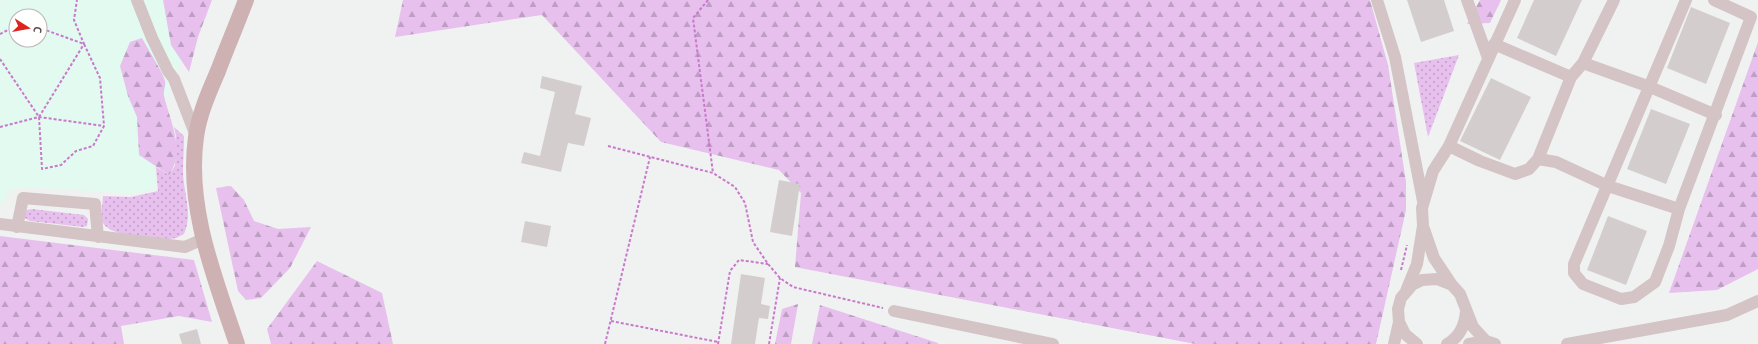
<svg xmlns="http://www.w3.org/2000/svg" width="1758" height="344" viewBox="0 0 1758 344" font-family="'PT Sans',sans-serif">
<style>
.medical{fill:#e2faef;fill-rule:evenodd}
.grass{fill:url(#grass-dots)}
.forest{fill:url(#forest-firs)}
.building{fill:#d4cdce}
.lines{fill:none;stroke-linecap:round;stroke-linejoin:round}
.path{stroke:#c979cb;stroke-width:2;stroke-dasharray:3 2;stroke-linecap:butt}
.minor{stroke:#d4c4c5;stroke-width:12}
.major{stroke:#ceb1b2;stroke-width:16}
</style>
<defs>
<pattern id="grass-dots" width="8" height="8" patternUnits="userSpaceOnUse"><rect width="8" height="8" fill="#e7c0ee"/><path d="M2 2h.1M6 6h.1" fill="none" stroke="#be9ec3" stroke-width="1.8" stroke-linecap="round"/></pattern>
<pattern id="forest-firs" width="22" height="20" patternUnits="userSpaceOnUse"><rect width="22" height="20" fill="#e7c0ee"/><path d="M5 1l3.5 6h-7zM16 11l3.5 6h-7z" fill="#be9ec3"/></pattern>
</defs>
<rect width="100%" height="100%" fill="#f0f2f1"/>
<path class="medical" d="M0,0H206L152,134L156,189L135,194L28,187L11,189L3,203H0ZM16,16H40V40H16Z"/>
<path class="grass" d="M1459,55L1428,137L1414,63Z
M174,127L184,136C184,148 183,161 183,173C184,195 193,214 184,234L176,238L169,239C153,237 108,238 102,221C100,214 103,203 103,196L131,197L158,191L156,167L169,175L175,166L176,136Z
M32,209L84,215L88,219L87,226L83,227L30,221L25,218L24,213L27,210Z"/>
<path class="forest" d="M163,0H212L198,37L189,72L171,45Z
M403,0H1370L1388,65L1406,182V210L1376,344H1195L795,267L801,193L779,170L661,142L542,15L395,37Z
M1480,0H1501L1490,23L1467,24Z
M142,38C146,46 164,74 165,81C166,86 163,91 164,96C170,121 186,151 169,175L139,155L137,117L128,96L120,66L130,42Z
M1758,42V269L1717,290L1669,293Z
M231,186L244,200L254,221L278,229L311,227L290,268L261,298L246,300L238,291L216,188Z
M0,236L194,260L212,322L179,316L121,326L124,344H0Z
M317,261L382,293L393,344H271L267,329Z
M798,304L791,344H775L782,309Z
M820,305L938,343V344H812Z"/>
<path class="building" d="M1407,0H1444L1454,31L1421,42Z
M1534,0H1582L1556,56L1517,38Z
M1691,7L1730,23L1706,84L1667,68Z
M542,76L582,86L575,114L591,118L584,146L568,143L561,172L521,163L524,152L540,156L555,92L540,88Z
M1491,78L1531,97L1500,160L1460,141Z
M1651,109L1690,124L1666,184L1627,169Z
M779,180L800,184L792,236L770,232Z
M1608,216L1647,231L1626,285L1587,270Z
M525,221L551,226L547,247L521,242Z
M741,274L765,278L761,304L770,306L768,319L759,318L755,344H731Z
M197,329L201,344H182L179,334Z"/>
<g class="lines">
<path class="path" d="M708,0L693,18L713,173
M0,34L16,26
M0,59L39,117L42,169L61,165L76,151L93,146L104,126L100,78L84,44L40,28
M39,117L84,44L74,20L77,0
M0,127L39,117L104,126
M608,146L713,173L735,187L745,203L753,242L768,264L780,278L793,287L883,308
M1401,270L1407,245
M611,321L718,342
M605,344L650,157
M718,344L730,271L739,260L768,264
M769,344L780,278"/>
<path class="minor" d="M137,0L152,38L168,71L174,79L196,136
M1377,0L1395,57L1423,201
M1467,0L1488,58
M1686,0L1574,264V273L1583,284L1621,299L1634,297L1655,282L1669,246L1679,209L1751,17L1714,0
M1494,44L1571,77
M1583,63L1650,87L1716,115
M1449,146L1480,161L1515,174L1529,169L1538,159L1571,77L1583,63L1614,0
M1538,159L1556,162L1608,186L1679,209
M0,224L185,247L203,239
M17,227L23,198L95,204L98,237
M1424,229L1434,258L1452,285
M1406,291L1417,264L1423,226L1422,208L1433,171L1449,146L1515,0
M894,311L1053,344
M1399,322L1405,334L1417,344
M1394,344L1399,322L1398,309L1401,298L1412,285L1422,280L1437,279L1452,285L1460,294L1473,327L1486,341
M1447,344C1460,337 1465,325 1466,311
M1469,344L1486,341L1495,344
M1567,344L1727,315L1758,301"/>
<path class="major" d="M237,344C215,278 186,208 196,137C199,114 209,92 218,71C227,47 237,24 246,0"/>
</g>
<g transform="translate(28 28) rotate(101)"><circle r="19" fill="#ffffff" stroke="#beb6b7"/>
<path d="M0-3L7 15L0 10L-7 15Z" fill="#dd251f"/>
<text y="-6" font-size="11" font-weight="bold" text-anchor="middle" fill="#5d484a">С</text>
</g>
</svg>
